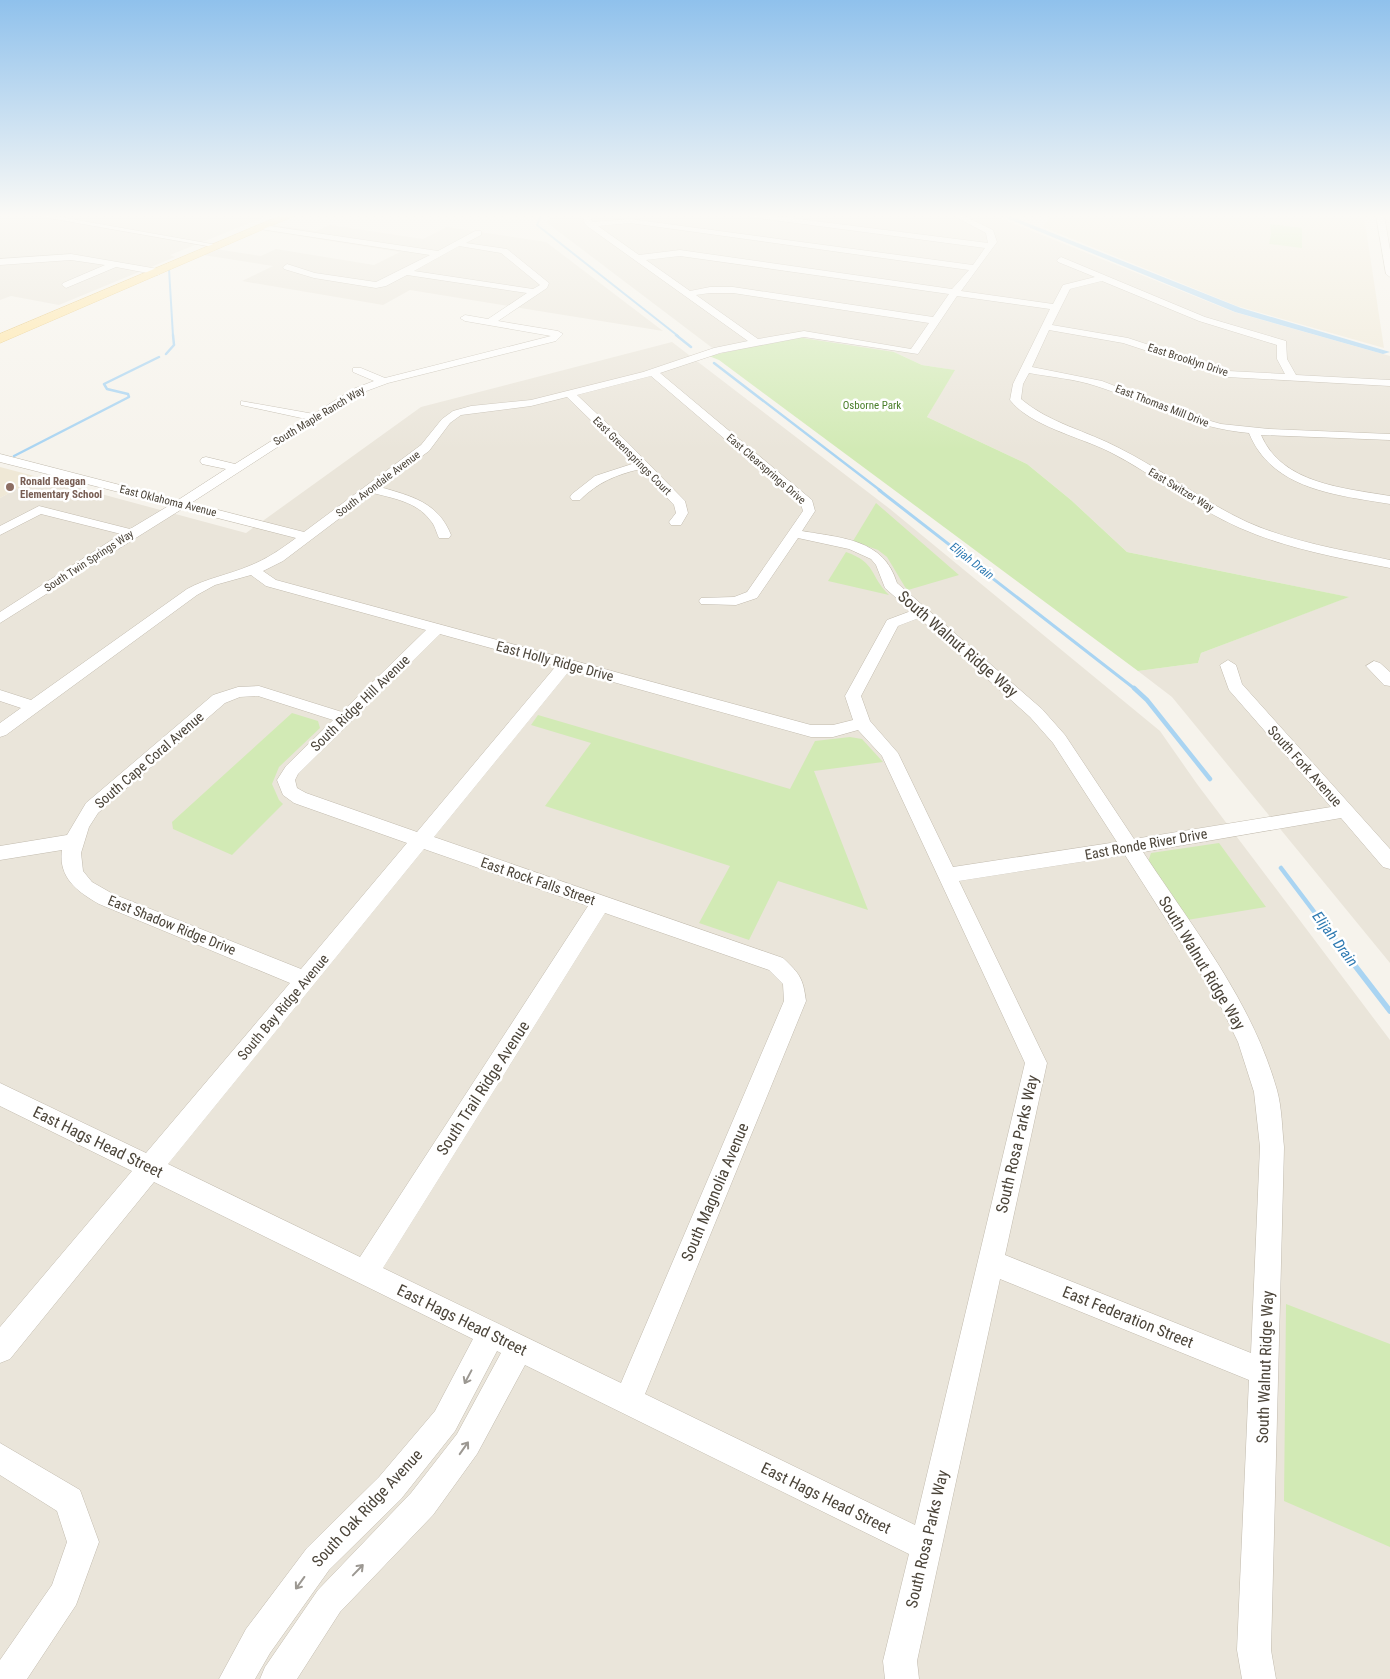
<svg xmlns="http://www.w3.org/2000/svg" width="1390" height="1679" viewBox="0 0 1390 1679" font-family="'Roboto Condensed',sans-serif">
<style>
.residential{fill:#eae5da}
.education{fill:#efe8d6}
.green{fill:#d2eab5}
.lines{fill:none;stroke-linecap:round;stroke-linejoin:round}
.stream-far4{stroke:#a9d4f2;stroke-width:2}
.stream-far3{stroke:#a9d4f2;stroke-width:2.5}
.stream-far2{stroke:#a9d4f2;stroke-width:3}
.stream-far1{stroke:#a9d4f2;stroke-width:4.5}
.stream{stroke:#a9d4f2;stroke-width:5.5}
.canal{fill:#a9d4f2;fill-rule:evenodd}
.minor-casing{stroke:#c2bbae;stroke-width:1}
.major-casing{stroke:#e6c16a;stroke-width:1}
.minor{fill:#fff;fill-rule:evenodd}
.major{fill:#ffe39c;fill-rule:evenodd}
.oneway{stroke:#9c9892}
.education-dot{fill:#8d6e63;stroke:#fff;stroke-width:2}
.labels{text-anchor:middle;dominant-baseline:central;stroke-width:5;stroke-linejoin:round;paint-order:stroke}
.far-street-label{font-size:11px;fill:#4b4439;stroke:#fff}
.far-park-label{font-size:11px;fill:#4a7f2a;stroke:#fff}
.far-education-label{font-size:11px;font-weight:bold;fill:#785e54;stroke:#fff;text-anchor:start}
.far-water-label{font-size:12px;font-style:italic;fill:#2e7ab2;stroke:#fff}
.street-label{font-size:14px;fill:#4b4439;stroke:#fff}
.water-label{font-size:15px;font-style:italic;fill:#2e7ab2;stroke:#fff}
.near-street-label{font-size:16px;fill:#4b4439;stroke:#fff}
</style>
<rect width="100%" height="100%" fill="#f6f3ec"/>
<path class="residential" d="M0,215H270L170,255L175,257L59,305L11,296L0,300Z
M555,215H992L1234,312L1390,356V963L1172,697L1138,671L1198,663L1201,653L1348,597L1127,552L1071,500L1027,464L927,417L954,370L922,365L894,352L719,353L546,222Z
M273,225L316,231L330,225L423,239L447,227L546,242L663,331L410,290L383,305L242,281L273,266L203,255L216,249L261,256L276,249L374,265L400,252L260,230Z
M672,342L890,509L1160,731L1197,784L1390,1040V1679H0V498L38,477L246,533L421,407Z"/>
<path class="education" d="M1051,215L1364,216L1384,348L1237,306L1043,227Z
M0,467L38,477L0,498Z"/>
<path class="green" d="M1270,224L1302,228V248L1269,244L1271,234Z
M796,337L894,352L922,365L955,370L927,417L1027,464L1071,500L1127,552L1349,597L1201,653L1198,663L1138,671L719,360L709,356Z
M876,503L959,575L908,590L905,587L887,557L878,550L853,541Z
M846,552C877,563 869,575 889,595L828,581Z
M292,713L318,721L320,728L279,767L272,784L279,800L283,804L232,855L173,829L172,822Z
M538,715L790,789L815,741L850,737L862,739L883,762L814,771L868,910L778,881L749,940L699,923L730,866L545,806L591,743L531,725Z
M1219,843L1266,907L1187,920L1148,862L1151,853Z
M1286,1304L1390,1344V1547L1284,1501Z"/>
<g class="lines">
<path class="stream-far4" d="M541,215L537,225L678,336
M169,269L173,336"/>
<path class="stream-far3" d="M676,335L691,347
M166,354L174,345L173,335
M714,363L881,491
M14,456L129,397L128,394L107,389L104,384L159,357"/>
<path class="stream-far2" d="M879,490L1135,689"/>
<path class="stream-far1" d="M1134,688L1147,700L1210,779
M1281,868L1337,942"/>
<path class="stream" d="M1336,941L1390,1011"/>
<path class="canal" d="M999,215H1007L1241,308L1390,352L1383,354L1235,312Z"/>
<g class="minor-casing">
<path id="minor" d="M32,215H49L223,246L219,248Z
M746,215H767L988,243L986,233L952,215H962L993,230L997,242L961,291L1053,304L1063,285L1095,277L1058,262L1057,260L1061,257L1205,317L1286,341L1287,359L1296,375L1390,380V386L1227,377L1123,343L1049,330L1032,367L1102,381L1190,415L1221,424L1269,429L1390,434V440L1261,435C1282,484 1344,488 1390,496V504C1337,495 1272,490 1249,433C1192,428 1149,403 1096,386C1075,379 1051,377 1029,373L1023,384L1021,399C1049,423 1087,431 1119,448C1163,470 1202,501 1247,522C1292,542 1342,550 1390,560V568C1339,558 1288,549 1240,528C1194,508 1155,475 1110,452C1080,437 1030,426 1010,400L1013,384L1050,309L957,296L918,354L804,337L720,353L660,373L812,500L815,511L802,531C842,538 884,539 897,583L1042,709L1065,735L1134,839L1331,807L1229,690L1220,665L1228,660L1236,665L1242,684L1390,849V869L1383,867L1341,818L1143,852C1193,928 1252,1001 1277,1090C1282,1108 1282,1129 1284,1147L1271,1650L1276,1679H1242L1237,1650L1249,1380L1000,1279L917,1661L919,1679H885L883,1661L909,1554L525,1365L477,1454L433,1515L340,1612L297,1679H260L265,1667L318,1590L411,1493L457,1434L501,1353L497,1351L455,1431L401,1499L329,1570L270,1653L255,1679H219L246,1629L307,1548L379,1477L435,1411L473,1339L154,1182L10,1359L0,1363V1327L132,1171L0,1106V1083L146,1153L290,983L99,904C78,892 58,878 62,850L0,860V846L67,835L86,803L213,695L238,687L259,686L342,712L426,630L266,586L251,575L215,585L197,595L6,735L0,737V723L21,708L0,701V690L31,700L187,589C207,578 228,575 249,566C267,559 281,549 296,538L182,509L0,623V612L121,534L41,514L0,535V526L39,506L130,529L170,505L0,462V454L178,500L226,469L202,464L200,461L202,458L206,457L235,464L306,419L241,405V401L314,414L353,389L374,381L353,372V368H361L385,378L551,336L465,321L460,318L465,315L488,319L527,293L407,275L386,286L376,288L314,278L284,269L283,267L287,264L315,273L376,282L430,255L260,229V225H263L438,251L475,231H481V235L466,243L507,249L549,283L547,288L498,321L558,331L563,334L556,341L388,383L361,393L191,503L304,532L421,445L442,419L453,411L471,406L531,400L643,372L714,348L748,341L587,226L583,221L585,217H591L592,222L630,219L973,265L985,248L750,217ZM630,223L969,270L952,289L680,250L639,255L598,226ZM459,246L501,253L540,285L533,289L414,271ZM680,256L949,294L933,317L733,287H710L690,291L646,260ZM1102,281L1199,321L1277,345V359L1285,374L1228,371L1128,338L1052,325L1070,289ZM710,293H733L929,323L911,349L804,331L758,339L696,295ZM651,376L801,504L803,511L747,592L734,597L701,598L699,601L701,604L736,605L757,598L798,538L849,549L871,559L876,565L885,588L911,611L887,620L845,696L853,720L833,725H811L276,580L263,571L283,561L373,493C392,498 417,502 430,520C435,525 436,532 439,538H449L451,535C438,502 411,496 380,487L429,451L450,423L461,415L531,406L567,397L635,463L595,476L572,494L570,497L572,500H580C598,482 616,475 640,469L674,505L676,513L669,522L671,525H681L688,513L685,501L627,442L577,395ZM919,618L1030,717L1053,743L1117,842L953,867L898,753L870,721L861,696L898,626ZM440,634L556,666L417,832L306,793L297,788L295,780L298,774ZM570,670L811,737H833L858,730L882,756L1025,1063L915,1525L645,1394L806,1001C803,978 800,974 783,958L434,837ZM258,696L333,720L286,766L277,780L283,795L294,803L407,843L301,969L113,894L92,882L83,871L81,853L89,827L98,813L225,703L240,697ZM424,849L588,906L360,1257L168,1164ZM1125,855L1217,999L1238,1042L1254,1092L1260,1147L1251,1353L1005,1255L1047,1063L959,881ZM605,913L769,970L783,984L784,1001L621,1383L383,1268Z
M1376,215H1384L1390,250V277L1386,274Z
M71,254L158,269L162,272L158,275L116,267L66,288L62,285L63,283L105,265L71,260L0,265V259Z
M1374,661L1380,663L1390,672V686L1384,685L1366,666Z
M0,1443L80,1490L99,1542L76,1605L27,1679H0V1660L52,1585L67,1542L57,1511L0,1475Z"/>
</g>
<g class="major-casing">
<path id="major" d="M282,215H296L0,343V334Z"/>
</g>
<use href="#minor" class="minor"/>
<use href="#major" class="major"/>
</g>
<defs><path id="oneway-shaft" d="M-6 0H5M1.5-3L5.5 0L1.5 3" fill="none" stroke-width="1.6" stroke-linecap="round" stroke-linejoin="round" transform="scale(1.25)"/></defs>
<g class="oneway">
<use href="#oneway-shaft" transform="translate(468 1377) rotate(118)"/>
<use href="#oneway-shaft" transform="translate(464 1448) rotate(-55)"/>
<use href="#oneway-shaft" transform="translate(358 1570) rotate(-46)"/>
<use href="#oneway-shaft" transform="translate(300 1583) rotate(126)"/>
</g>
<linearGradient id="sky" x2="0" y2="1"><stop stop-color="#8fc1ec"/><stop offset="0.48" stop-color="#fbfaf6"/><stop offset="1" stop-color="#fbfaf6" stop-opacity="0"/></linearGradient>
<rect width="1390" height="450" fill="url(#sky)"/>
<circle class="education-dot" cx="10" cy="487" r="5"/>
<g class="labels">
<g class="far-street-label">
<text transform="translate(1188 360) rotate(18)">East Brooklyn Drive</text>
<text transform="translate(1162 406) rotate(21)">East Thomas Mill Drive</text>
<text transform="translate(319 416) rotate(-31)">South Maple Ranch Way</text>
<text transform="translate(632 456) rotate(45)">East Greensprings Court</text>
<text transform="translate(766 469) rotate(41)">East Clearsprings Drive</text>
<text transform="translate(378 484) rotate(-37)">South Avondale Avenue</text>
<text transform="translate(1181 490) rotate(31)">East Switzer Way</text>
<text transform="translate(168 501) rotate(14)">East Oklahoma Avenue</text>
<text transform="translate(89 561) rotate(-33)">South Twin Springs Way</text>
</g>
<g class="far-park-label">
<text x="872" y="405">Osborne Park</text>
</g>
<g class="far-education-label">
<text x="20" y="481">Ronald Reagan<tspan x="20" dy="13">Elementary School</tspan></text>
</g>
<g class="far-water-label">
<text transform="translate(972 561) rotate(38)">Elijah Drain</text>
</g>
<g class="street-label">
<text transform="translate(555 661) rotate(15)">East Holly Ridge Drive</text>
<text transform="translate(360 703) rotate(-44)">South Ridge Hill Avenue</text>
<text transform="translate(149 760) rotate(-41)">South Cape Coral Avenue</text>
<text transform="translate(1305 766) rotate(48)">South Fork Avenue</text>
<text transform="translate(1146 844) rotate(-10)">East Ronde River Drive</text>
<text transform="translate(538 881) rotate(19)">East Rock Falls Street</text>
<text transform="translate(172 925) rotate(22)">East Shadow Ridge Drive</text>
<text transform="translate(283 1007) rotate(-50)">South Bay Ridge Avenue</text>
</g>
<g class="water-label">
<text transform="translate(1335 939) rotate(53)">Elijah Drain</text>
</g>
<g class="near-street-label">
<text transform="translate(958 644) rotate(41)">South Walnut Ridge Way</text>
<text transform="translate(1202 963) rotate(59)">South Walnut Ridge Way</text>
<text transform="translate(483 1088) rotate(-57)">South Trail Ridge Avenue</text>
<text transform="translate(98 1142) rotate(26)">East Hags Head Street</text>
<text transform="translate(1017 1144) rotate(-77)">South Rosa Parks Way</text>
<text transform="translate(715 1192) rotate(-67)">South Magnolia Avenue</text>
<text transform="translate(1128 1317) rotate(22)">East Federation Street</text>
<text transform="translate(462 1320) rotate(26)">East Hags Head Street</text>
<text transform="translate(1265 1367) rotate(-88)">South Walnut Ridge Way</text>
<text transform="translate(826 1498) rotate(26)">East Hags Head Street</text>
<text transform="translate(367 1508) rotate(-47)">South Oak Ridge Avenue</text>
<text transform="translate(927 1539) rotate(-77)">South Rosa Parks Way</text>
</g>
</g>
</svg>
